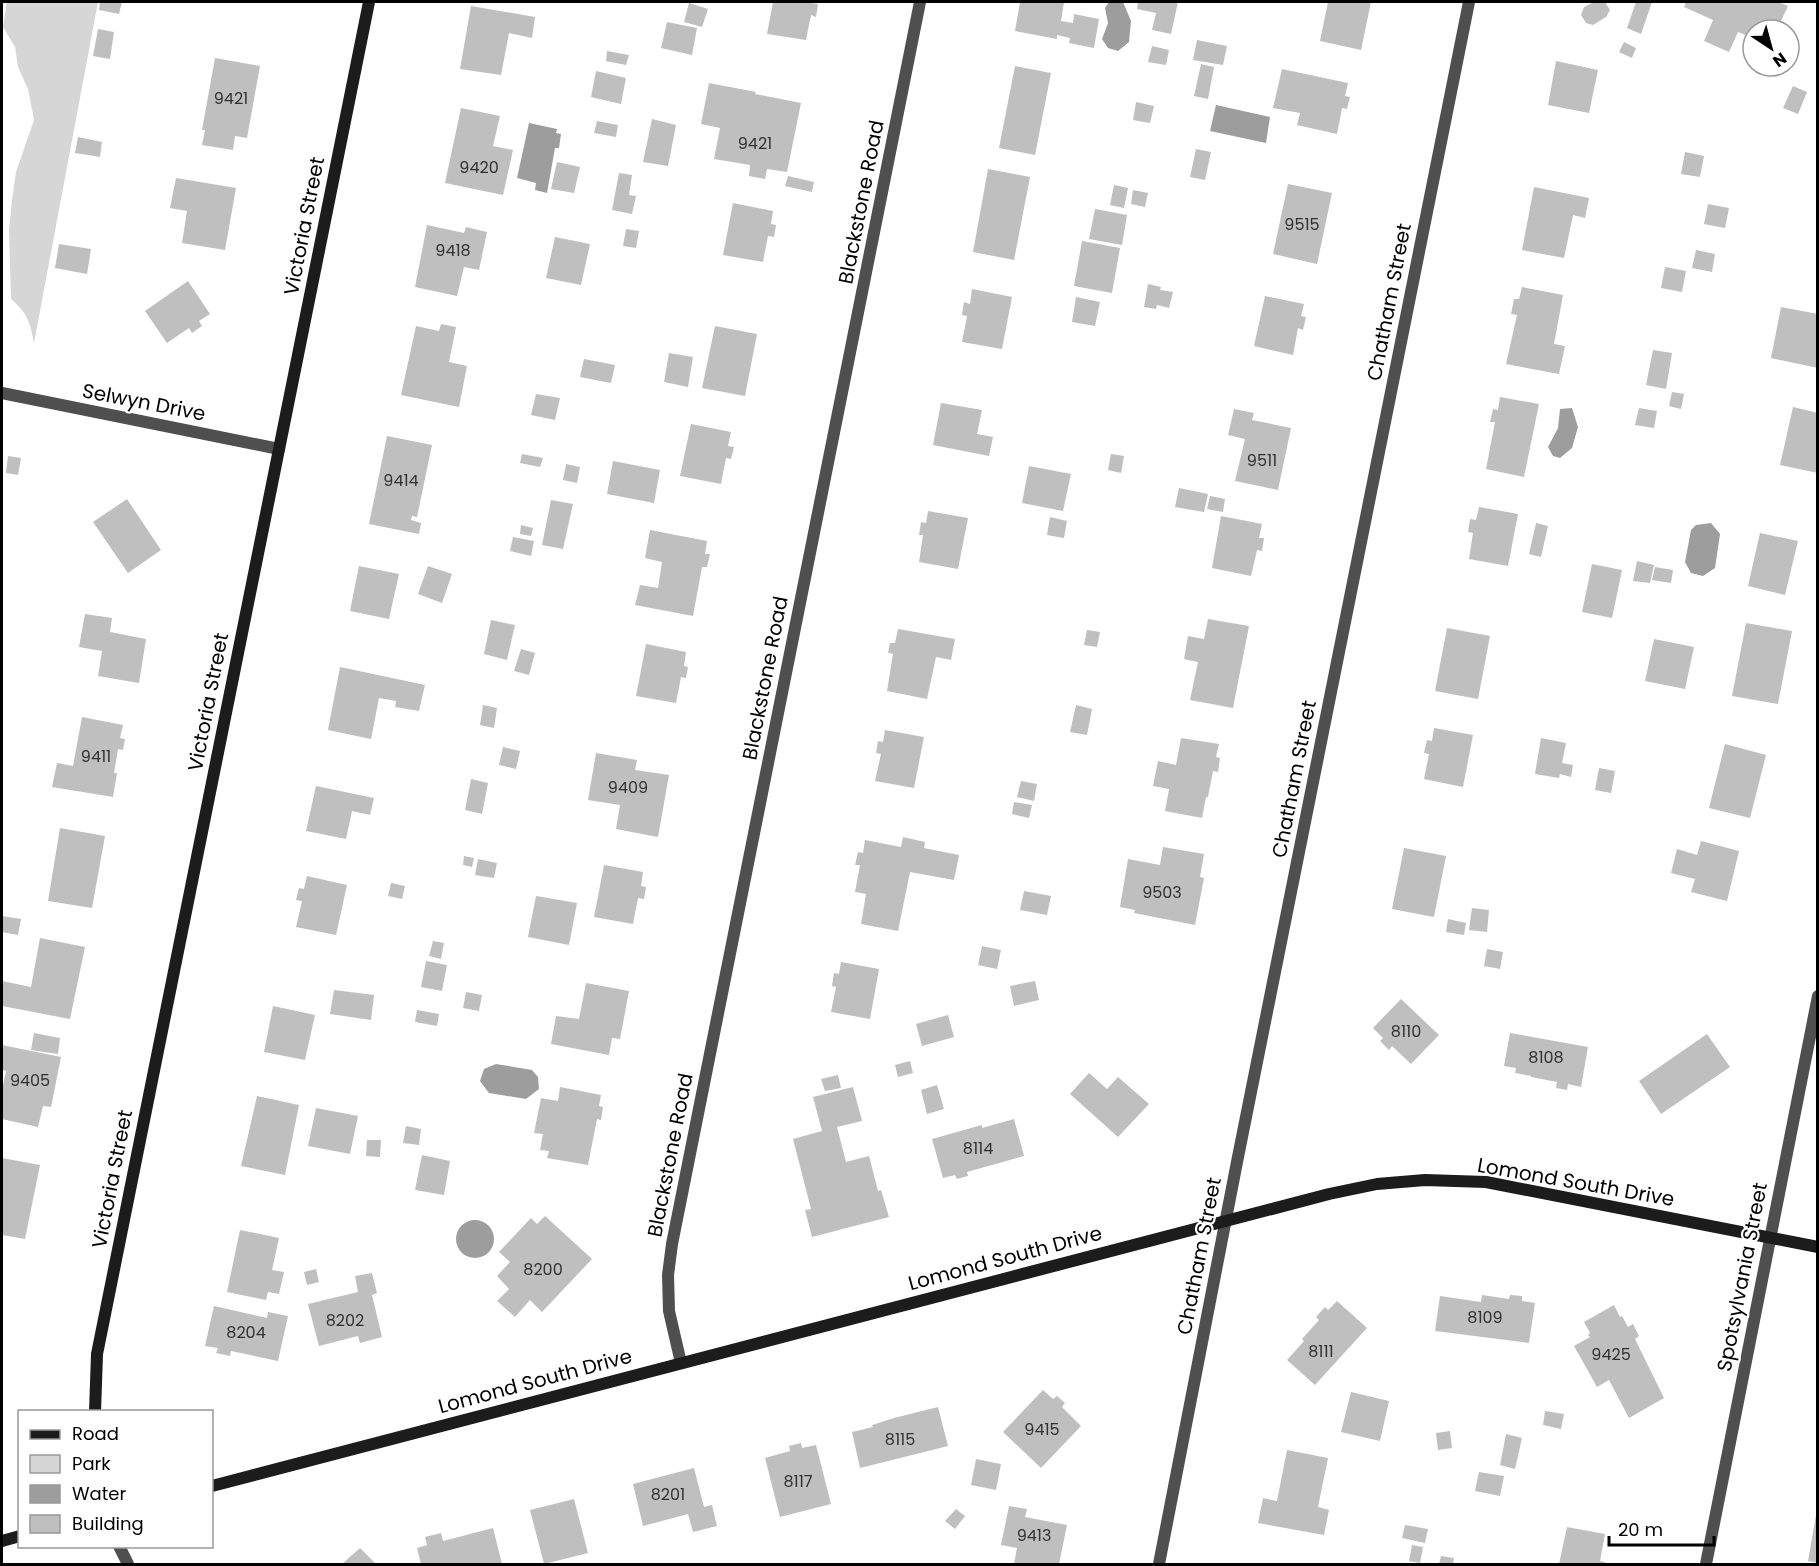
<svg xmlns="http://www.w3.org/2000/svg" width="1819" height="1566" viewBox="0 0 1819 1566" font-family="Poppins,sans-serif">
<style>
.green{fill:#d6d6d6}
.water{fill:#9d9d9d}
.building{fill:#bfbfbf}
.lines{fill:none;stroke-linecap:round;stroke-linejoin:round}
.street{stroke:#4f4f4f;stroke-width:12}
.secondary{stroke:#1c1c1c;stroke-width:12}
.labels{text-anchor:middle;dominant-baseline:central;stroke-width:4.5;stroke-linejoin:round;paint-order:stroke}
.number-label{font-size:16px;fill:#303030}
.street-label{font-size:20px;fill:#000;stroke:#fff}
</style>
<rect width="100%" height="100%" fill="#fff"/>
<path class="green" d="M7,2H98L34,343C30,322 28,314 11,299L9,230L12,200L16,172L34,120L28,89L18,67L15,47L3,27Z"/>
<path class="water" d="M1109,2H1123L1131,21L1129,42L1118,51L1108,48L1102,39L1108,23L1105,8Z
M1216,105L1270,117L1266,143L1210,131Z
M529,123L557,129L556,133L561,134L559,148H555L547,193L535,190L536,183L517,178Z
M1572,408L1578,427L1572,448L1560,458L1553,456L1548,447L1558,428L1560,409Z
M1711,523L1720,534L1715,568L1703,576L1691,573L1685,562L1691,530L1696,525Z
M496,1064L532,1070L538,1077L539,1089L526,1099L489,1093L480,1081L484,1069Z
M456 1239a19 19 0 1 1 38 0a19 19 0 1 1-38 0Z"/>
<path class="building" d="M100,2H122L119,14L99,10Z
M773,2H813L812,3L818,4L816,17L811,15L806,40L767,34Z
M1020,2H1064L1061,21L1073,23L1074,14L1099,19L1094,48L1069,43L1070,38L1057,35V39L1015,31Z
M1138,2H1178L1171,34L1152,30L1156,13L1137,9Z
M1328,2H1371L1361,50L1320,41Z
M1594,2H1605L1610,10L1606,17L1593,25L1586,23L1581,15L1584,7Z
M1636,2H1652L1641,34L1627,28Z
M1686,2H1778L1788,6L1777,30H1753V38L1738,32L1729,52L1704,41L1713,20L1684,7Z
M689,3L708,9L702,27L684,22Z
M471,6L535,17L532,38L509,33L501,75L460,69Z
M667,22L697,28L692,55L661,48Z
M98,29L114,32L110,59L93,56Z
M1197,40L1227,46L1223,65L1193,60Z
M1624,42L1636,48L1632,58L1619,52Z
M1152,46L1169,50L1166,65L1148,62Z
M607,51L629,55L626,65L606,61Z
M215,58L260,66L247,138L235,136L233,150L202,145L205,130H202Z
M1556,61L1598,70L1589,113L1548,105Z
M1201,64L1214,67L1208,99L1194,96Z
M1015,66L1051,73L1035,155L999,148Z
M1282,69L1348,83L1345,96L1350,97L1347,109L1342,108L1337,134L1297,125L1300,113L1273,108Z
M596,71L626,78L621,104L591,97Z
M709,83L756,92L755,94L801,103L787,172L767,169L765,179L749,176L750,165L714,159L720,128L701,124Z
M1793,86L1807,92L1798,114L1783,108Z
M1136,102L1154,106L1150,123L1133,120Z
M461,108L500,116L493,146L513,150L503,195L445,183Z
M652,119L676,125L668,166L643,162Z
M597,121L618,125L616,137L594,133Z
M78,137L102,142L100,157L75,153Z
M1196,149L1211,152L1205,180L1190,177Z
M1685,152L1704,156L1700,177L1681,174Z
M557,162L580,167L574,193L551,189Z
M988,169L1030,177L1014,260L973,252Z
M619,173L632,175L629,195L636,196L632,214L612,210Z
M788,176L814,182L812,192L785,186Z
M176,178L236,188L225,250L182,243L187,211L170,208Z
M1288,184L1332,193L1317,264L1273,254Z
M1114,185L1128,188L1124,208L1110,205Z
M1534,187L1589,198L1585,218L1573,215L1564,258L1522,250Z
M1133,190L1148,193L1145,207L1131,204Z
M733,203L773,211L771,224L776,225L774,237L768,236L763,262L723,255Z
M1708,204L1729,208L1725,228L1704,224Z
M1095,209L1127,215L1122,245L1089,239Z
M427,225L464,233L466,227L487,232L479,270L464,267L457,296L415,287Z
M626,229L639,231L636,248L623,246Z
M555,237L590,244L581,285L546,278Z
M1082,241L1120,248L1112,293L1074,286Z
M59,244L91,249L87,274L55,268Z
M1696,250L1715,254L1712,272L1692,268Z
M1665,267L1686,271L1682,292L1661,288Z
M188,281L210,314L199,321L202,326L192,333L189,328L167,343L145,311Z
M1148,284L1161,287L1160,290L1173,292L1169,308L1157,305L1156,309L1144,307Z
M1522,287L1563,295L1554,344L1565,346L1559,374L1506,364L1517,315L1511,314L1514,299H1519Z
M972,289L1012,297L1002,349L962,342L967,316L962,315L964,302L970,304Z
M1265,296L1304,304L1301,316L1306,317L1303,330L1298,328L1293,355L1254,346Z
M1076,297L1100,302L1095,326L1072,322Z
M1781,307L1818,314V368L1771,358Z
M441,324L456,327L449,362L467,366L459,407L401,395L416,326L439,331Z
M715,326L757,334L745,396L702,388Z
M1653,350L1672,353L1666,389L1646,385Z
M669,353L693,357L688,387L664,382Z
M584,359L615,365L611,383L580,377Z
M1672,392L1684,394L1681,409L1669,406Z
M536,394L560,398L555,420L531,415Z
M1500,397L1539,404L1524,477L1486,469L1495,422H1490L1493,409L1498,410Z
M941,403L982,410L977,434L993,437L989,456L933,445Z
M1793,407L1818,413V473L1780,465Z
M1639,408L1657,411L1654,428L1635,425Z
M1234,409L1254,413L1252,420L1291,428L1278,490L1235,481L1245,439L1228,435Z
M691,424L731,432L728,446L734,447L731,459L726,458L721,484L680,476Z
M387,436L432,445L417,517L412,516L411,520L421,523L419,534L369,524Z
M522,454L543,458L540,467L520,463Z
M1111,454L1124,456L1121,473L1108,470Z
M8,456L21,458L18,475L6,473Z
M613,461L660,470L654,503L607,494Z
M566,464L580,467L577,483L563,480Z
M1029,466L1071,474L1063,511L1022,503Z
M1179,488L1208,494L1204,512L1175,507Z
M1210,496L1225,499L1223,512L1207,509Z
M127,499L161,550L128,573L93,522Z
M551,500L573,504L563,549L542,545Z
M1479,507L1518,514L1508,566L1469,559L1473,533L1468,532L1470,519L1476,520Z
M928,511L968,518L958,569L919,562L923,535H919L921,522L926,523Z
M1221,516L1262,524L1259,538H1264L1262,551L1257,550L1251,576L1212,568Z
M1050,517L1067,521L1064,538L1047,535Z
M1536,523L1548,526L1541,557L1529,554Z
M521,525L533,528L531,536L520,534Z
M650,530L707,541L705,554H710L707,567H702L693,616L635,605L640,585L658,588L662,562L645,558Z
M1760,533L1798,541L1785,595L1748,586Z
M513,537L534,541L531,556L510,551Z
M1637,561L1654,565L1650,583L1633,581Z
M1592,564L1622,570L1612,618L1582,612Z
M359,566L399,574L389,619L350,611Z
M428,566L452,574L442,603L418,594Z
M1655,567L1673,570L1671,583L1652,580Z
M85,614L112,618L110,632L146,639L139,683L98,676L102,651L79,647Z
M1208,619L1249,626L1233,708L1190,700L1198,662L1184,659L1188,636L1204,639Z
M491,620L515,625L507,660L484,654Z
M1746,623L1792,631L1778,704L1732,696Z
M1447,628L1490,636L1478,699L1435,691Z
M898,629L955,639L951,660L936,657L927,699L887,691L893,654L888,653L890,643H895Z
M1087,630L1100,632L1097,647L1084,645Z
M1654,639L1694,647L1685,689L1645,681Z
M646,644L686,652L684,666L688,667L686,678L681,677L676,703L636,696Z
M521,649L535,653L529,675L514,671Z
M340,667L425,685L419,711L395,707L396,701L379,698L371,739L328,730Z
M483,705L497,708L494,728L480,725Z
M1076,705L1092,709L1087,735L1070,732Z
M82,717L123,725L120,738L125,739L123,750L118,749L114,773H117L113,797L52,787L57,763L73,766Z
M1434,728L1473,735L1463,787L1424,779L1429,754L1424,753L1427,740L1432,741Z
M885,730L924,737L914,788L875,781L881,754L876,753L878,741L883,742Z
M1181,738L1219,744L1216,757L1220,758L1218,772L1213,771L1208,797H1206L1202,818L1165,811L1169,789L1153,786L1158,761L1176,765Z
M1541,738L1566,743L1562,763L1573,765L1571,777L1560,774L1559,778L1535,774Z
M1725,744L1766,755L1750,818L1709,808Z
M503,747L520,751L516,769L499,765Z
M596,753L637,760L635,770L669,775L658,837L616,829L620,805L588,800Z
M1599,768L1615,771L1611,793L1595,790Z
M471,779L488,783L482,814L465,810Z
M1021,781L1037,784L1034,801L1017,797Z
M316,786L374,798L370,815L352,811L346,839L306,831Z
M1014,802L1032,805L1029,818L1012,814Z
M60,828L105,836L92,908L48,901Z
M903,837L925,842L924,848L959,855L954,880L910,872L898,931L861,924L866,894L855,892L860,865H855L858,852L863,853L865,840L901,847Z
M1701,841L1739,851L1727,901L1691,892L1695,879L1671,873L1677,849L1697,855Z
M1163,847L1204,854L1200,877L1204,878L1195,925L1134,913L1135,910L1120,907L1128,859L1160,865Z
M1404,848L1446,856L1434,917L1392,909Z
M464,856L474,858L472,867L463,865Z
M478,859L497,863L494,878L475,875Z
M604,865L643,872L641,886L646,887L644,899L638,898L633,924L594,917Z
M307,876L347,885L336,935L296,927L302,901L296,900L299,888L304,889Z
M391,883L405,886L402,899L388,896Z
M1024,891L1051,896L1047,915L1020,910Z
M536,896L577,903L569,945L528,937Z
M1472,908L1489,910L1487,932L1469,930Z
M2,916L21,919L18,935L2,932Z
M1448,919L1466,923L1464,935L1446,932Z
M40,938L85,947L70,1019L2,1006V981L31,987Z
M433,941L444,943L441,959L429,956Z
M982,946L1001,950L997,969L978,965Z
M1487,949L1503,952L1500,969L1484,966Z
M426,961L447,965L442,991L421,987Z
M841,962L879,969L870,1019L831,1012L836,987L832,986L834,973L839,974Z
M1035,981L1039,1000L1014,1006L1010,986Z
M586,983L629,991L620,1039L612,1038L609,1055L551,1044L556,1016L579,1019Z
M334,990L374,995L371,1020L330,1014Z
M466,992L482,995L479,1011L463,1008Z
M1401,999L1439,1035L1411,1064L1392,1046L1389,1050L1380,1041L1383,1038L1373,1028Z
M273,1006L315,1015L305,1060L264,1052Z
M417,1010L439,1014L437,1026L415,1022Z
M948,1015L954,1037L922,1046L916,1024Z
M34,1033L60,1038L58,1054L31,1050Z
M1510,1033L1588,1047L1581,1087L1568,1084L1567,1090L1556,1088L1557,1082L1531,1077V1076L1515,1073L1516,1068L1504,1066Z
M1707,1034L1730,1067L1661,1114L1639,1081Z
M2,1045L61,1057L51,1107L43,1106L38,1127L2,1119V1090L6,1071L2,1070Z
M910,1061L913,1073L898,1077L895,1065Z
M1089,1073L1107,1089L1118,1077L1149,1104L1118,1137L1070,1094Z
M838,1075L841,1088L825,1091L821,1079Z
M937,1085L944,1109L927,1114L921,1090Z
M560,1087L601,1095L599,1106L603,1107L601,1120L597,1119L588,1165L547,1158L549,1151L540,1150L543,1134L534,1133L541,1098L558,1101Z
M853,1087L862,1121L837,1127L846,1162L869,1156L878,1191L881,1190L889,1217L812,1237L805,1210L811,1209L793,1139L822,1131L813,1097Z
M257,1096L299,1105L285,1175L241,1166Z
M316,1108L358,1116L350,1154L308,1146Z
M1014,1119L1024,1156L967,1172L968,1176L957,1179L955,1175L943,1178L932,1139L982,1125V1128Z
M406,1126L421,1129L419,1145L403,1143Z
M367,1140H381L380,1157L366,1156Z
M422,1155L450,1161L444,1195L415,1190Z
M2,1158L40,1165L25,1239L2,1235Z
M545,1216L592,1259L542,1312L530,1300L515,1317L497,1301L509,1289L497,1276L510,1262L499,1252L531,1218L537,1224Z
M240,1230L279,1238L272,1270L284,1272L279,1294L268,1292L266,1300L227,1292Z
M316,1269L319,1282L307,1285L304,1272Z
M372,1273L377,1293L372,1295L382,1337L360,1343L358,1336L319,1346L308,1304L358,1292L355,1276Z
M1482,1295L1509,1299L1510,1295L1522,1296V1301L1535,1303L1529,1343L1435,1331L1440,1296L1481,1302Z
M1337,1301L1367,1328L1315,1385L1287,1360L1304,1341L1302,1339L1319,1320L1316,1317L1325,1307L1328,1310Z
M1614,1305L1620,1317L1622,1316L1628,1327L1633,1324L1639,1336L1635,1339L1664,1398L1629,1418L1609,1380L1597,1387L1574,1346L1590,1337L1588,1335L1590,1333L1584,1322Z
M214,1306L267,1318L268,1312L288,1316L278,1361L231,1351L230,1356L216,1353L218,1348L205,1346Z
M1043,1390L1053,1399L1057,1396L1065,1403L1062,1407L1081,1426L1041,1468L1003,1432Z
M1351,1392L1389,1401L1380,1441L1341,1432Z
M938,1407L948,1446L860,1468L852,1432L873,1427L872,1425L894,1418Z
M1545,1411L1564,1414L1561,1429L1543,1425Z
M1450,1431L1452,1448L1438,1450L1436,1433Z
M1506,1434L1522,1438L1515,1469L1500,1465Z
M801,1443L802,1448L816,1445L831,1504L780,1517L765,1458L790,1451L789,1446Z
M1287,1450L1328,1458L1318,1507L1329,1510L1324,1535L1258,1523L1263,1498L1277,1501Z
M976,1459L1001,1464L996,1490L971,1485Z
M694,1468L704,1507L712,1505L717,1526L693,1532L688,1514L643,1526L633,1484Z
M1479,1472L1504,1476L1500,1496L1475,1491Z
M574,1499L588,1553L544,1564L530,1510Z
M1009,1506L1027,1509L1025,1517L1067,1525L1059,1564H1014L1017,1548L1001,1545Z
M956,1509L965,1516L955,1529L945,1521Z
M1816,1515H1818V1563L1808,1561Z
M1405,1525L1428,1529L1425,1543L1402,1538Z
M1567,1527L1605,1534L1600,1561L1605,1562L1604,1564H1559Z
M493,1528L502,1564H421L417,1548L427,1545L425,1537L441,1533L443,1541Z
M1412,1545L1423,1547L1420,1563L1409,1561Z
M360,1548L376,1564H342Z
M1441,1556L1454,1558L1453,1564H1439Z"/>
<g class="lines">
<path class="street" d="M2,393L279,449
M681,1363L669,1311L668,1275L672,1244L920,2
M119,1546L128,1564
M1159,1564L1237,1162L1469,2
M1706,1564L1818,996"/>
<path class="secondary" d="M95,1412L97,1354L369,2
M212,1486L1329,1194L1377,1184L1425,1180L1486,1182L1818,1247
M2,1541L20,1536"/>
</g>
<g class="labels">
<g class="number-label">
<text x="231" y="98">9421</text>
<text x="755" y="143">9421</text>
<text x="479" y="167">9420</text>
<text x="1302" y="224">9515</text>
<text x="453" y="250">9418</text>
<text x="1262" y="460">9511</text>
<text x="401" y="480">9414</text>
<text x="96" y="756">9411</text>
<text x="628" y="787">9409</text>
<text x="1162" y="892">9503</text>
<text x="1406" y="1031">8110</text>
<text x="1546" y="1057">8108</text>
<text x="30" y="1080">9405</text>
<text x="978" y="1148">8114</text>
<text x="543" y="1269">8200</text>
<text x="1485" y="1317">8109</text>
<text x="345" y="1320">8202</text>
<text x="246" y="1332">8204</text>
<text x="1321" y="1351">8111</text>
<text x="1611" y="1354">9425</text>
<text x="1042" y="1429">9415</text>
<text x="900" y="1439">8115</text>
<text x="798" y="1481">8117</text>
<text x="668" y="1494">8201</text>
<text x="1034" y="1535">9413</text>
</g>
<g class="street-label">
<text transform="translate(861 202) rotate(-79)">Blackstone Road</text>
<text transform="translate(304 226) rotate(-79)">Victoria Street</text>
<text transform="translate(1389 302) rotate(-79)">Chatham Street</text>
<text transform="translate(144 402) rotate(11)">Selwyn Drive</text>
<text transform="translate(765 678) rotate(-79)">Blackstone Road</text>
<text transform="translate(208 702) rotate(-79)">Victoria Street</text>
<text transform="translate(1294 779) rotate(-79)">Chatham Street</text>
<text transform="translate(670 1155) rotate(-79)">Blackstone Road</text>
<text transform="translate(112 1179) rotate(-79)">Victoria Street</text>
<text transform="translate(1576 1182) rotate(10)">Lomond South Drive</text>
<text transform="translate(1199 1256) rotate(-79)">Chatham Street</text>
<text transform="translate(1005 1258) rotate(-15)">Lomond South Drive</text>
<text transform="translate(1742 1277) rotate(-79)">Spotsylvania Street</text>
<text transform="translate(535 1381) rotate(-15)">Lomond South Drive</text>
</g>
</g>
<rect width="1819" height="1566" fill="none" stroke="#000000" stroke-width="6"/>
<rect x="18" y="1410" width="195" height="138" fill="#ffffff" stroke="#999999" stroke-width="1.5"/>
<rect x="30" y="1430" width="30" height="9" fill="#1c1c1c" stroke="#999999" stroke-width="1.5"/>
<text x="72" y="1440" font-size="18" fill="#000000">Road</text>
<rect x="30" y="1455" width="30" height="18" fill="#d6d6d6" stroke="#999999" stroke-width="1.5"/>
<text x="72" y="1470" font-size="18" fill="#000000">Park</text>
<rect x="30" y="1485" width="30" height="18" fill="#9d9d9d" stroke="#999999" stroke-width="1.5"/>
<text x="72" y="1500" font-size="18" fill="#000000">Water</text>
<rect x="30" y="1515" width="30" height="18" fill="#bfbfbf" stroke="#999999" stroke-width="1.5"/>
<text x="72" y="1530" font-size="18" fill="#000000">Building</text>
<g transform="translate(1771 48) rotate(144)"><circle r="28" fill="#ffffff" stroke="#999999" stroke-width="1.5"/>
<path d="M0-4.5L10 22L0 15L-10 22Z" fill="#000000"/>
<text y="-9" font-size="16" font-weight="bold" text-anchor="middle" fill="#000000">N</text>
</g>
<path d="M1609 1536v9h105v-9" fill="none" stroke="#000000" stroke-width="3"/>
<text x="1618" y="1536" font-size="18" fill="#000000" stroke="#ffffff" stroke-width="4.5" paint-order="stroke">20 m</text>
</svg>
